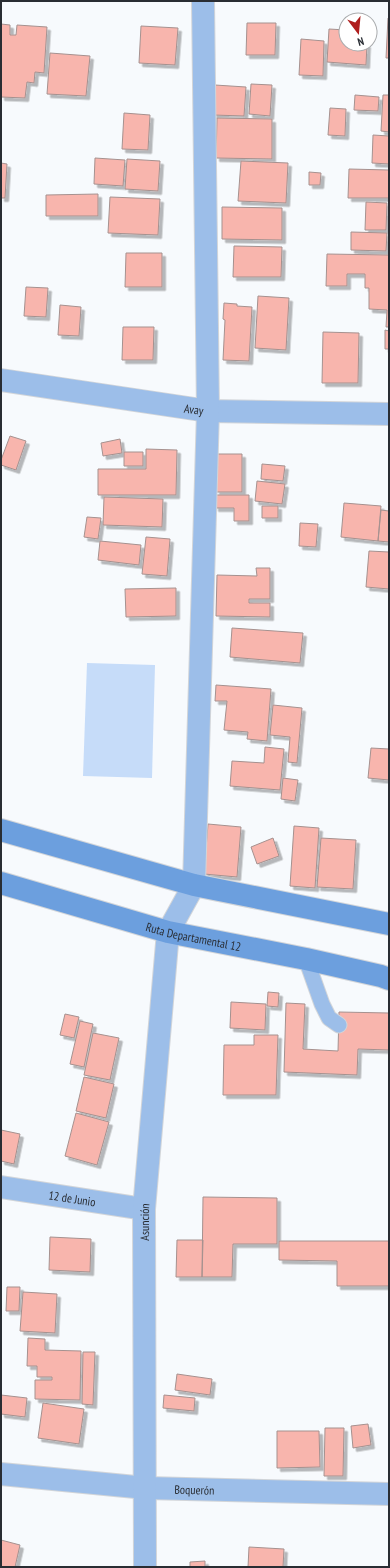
<svg xmlns="http://www.w3.org/2000/svg" width="390" height="1568" viewBox="0 0 390 1568" font-family="'PT Sans Narrow',sans-serif">
<style>
.green{fill:#c6dcf9}
.building{fill:#f8b5ad;stroke:#a5918f;filter:url(#shadow)}
.lines{fill:none;stroke-linecap:round;stroke-linejoin:round}
.lane-casing{stroke:#d2d5d9;stroke-width:17}
.street-casing{stroke:#d2d5d9;stroke-width:24}
.secondary-casing{stroke:#d2d5d9;stroke-width:24}
.lane{stroke:#9cbee9;stroke-width:15}
.street{stroke:#9cbee9;stroke-width:22}
.secondary{stroke:#6c9fde;stroke-width:22}
.labels{text-anchor:middle;dominant-baseline:central;stroke-width:3.5;stroke-linejoin:round;paint-order:stroke}
.street-label{font-size:12px;fill:#292d33;stroke:#fff}
</style>
<defs>
<filter id="shadow"><feDropShadow dx="3.5" dy="3.5" stdDeviation="0" flood-color="#0004"/></filter>
</defs>
<rect width="100%" height="100%" fill="#f7fafd"/>
<path class="green" d="M87,663L155,665L152,778L83,776Z"/>
<path class="building" d="M388,18L389,19V58H386Z
M247,23H276L275,55H246Z
M1,24L10,25V35H16L17,25L47,27L44,73L35,72L34,83L27,82L25,98L1,97Z
M141,26L178,28L175,65L139,63Z
M329,29L346,30V44H367L366,65L327,62Z
M301,39L324,41L323,76L299,75Z
M50,53L90,56L86,96L47,94Z
M251,84L272,85L270,116L249,114Z
M215,85L246,87L244,116L213,115Z
M355,95L379,97L378,111L354,110Z
M383,95H389V132L381,131Z
M330,108L346,109L345,136L328,135Z
M124,113L150,115L148,150L122,149Z
M217,118L272,119V159L216,158Z
M373,135L389,136V164L372,163Z
M95,158L125,160L123,186L94,184Z
M127,159L160,161L158,191L125,189Z
M241,161L288,163L286,203L238,201Z
M1,163L7,164L5,198H1Z
M349,169L389,170V198H348Z
M309,172L321,173L320,185H309Z
M98,194V216H46V195Z
M110,197L160,199L158,235L108,233Z
M366,202L387,203L386,230H365Z
M222,207L282,208V240L222,239Z
M351,232L387,233L386,251L351,250Z
M234,246L282,247L281,277H233Z
M126,253H162V287H125Z
M327,254L389,255V327H386L387,310L369,309V288H365V274H347V286H326Z
M26,287L48,288L46,317L24,316Z
M258,296L289,298L286,350L255,348Z
M224,303L237,304V306L252,307L249,361L223,360L225,320L223,319Z
M60,305L81,307L79,336L58,335Z
M123,327H154L153,360H122Z
M385,330L389,331V349H385Z
M323,332L359,333L358,383H322Z
M10,436L26,441L16,470L1,465V460Z
M120,439L122,453L103,456L101,443Z
M146,449L177,450L176,495H98V469H146Z
M124,452H143V466H124Z
M217,454H242V492H216Z
M262,464L285,466L283,481L261,479Z
M257,481L285,484L282,504L255,501Z
M215,495H249V521H234V508H215Z
M104,497L163,499L162,527L103,525Z
M344,503L381,506L378,541L341,537Z
M262,506H278V518H262Z
M381,510L389,511V542L378,541Z
M87,517L101,518L98,539L84,537Z
M300,523L318,524L316,547L299,546Z
M146,537L170,539L167,576L142,574Z
M100,541L141,545L139,565L98,560Z
M369,551L389,552V589L366,587Z
M256,568H270V599H249V603H270V617L216,616L217,575L257,576Z
M176,588V616L126,617L125,589Z
M232,628L303,633L300,663L230,657Z
M216,685L271,689L267,741L247,739L248,732L224,730L227,701H215Z
M273,705L302,708L297,763L288,762L290,737L270,735Z
M265,747L284,749L280,790L230,786L232,761L264,763Z
M371,748L389,749V780L368,778Z
M283,778L298,780L295,801L281,799Z
M208,824L241,827L237,877L204,874Z
M294,826L319,828L315,888L290,886Z
M273,838L279,856L257,864L251,847Z
M321,838L356,840L353,889L317,887Z
M268,992L279,993L278,1007L267,1006Z
M231,1002L266,1004L265,1030L230,1028Z
M286,1003L305,1004L303,1049L338,1051L339,1012L389,1013V1050L358,1049L357,1075L284,1072Z
M65,1014L79,1017L74,1038L60,1035Z
M80,1021L93,1024L84,1067L70,1064Z
M93,1033L119,1038L110,1080L84,1075Z
M254,1035H278L276,1095H223L224,1045H254Z
M84,1077L114,1084L106,1118L76,1111Z
M76,1113L109,1122L97,1165L65,1156Z
M1,1130L20,1134L14,1164L1,1161Z
M203,1197L277,1198V1244H233L232,1277H202Z
M50,1237L91,1239L90,1272L49,1270Z
M177,1240H203L202,1277H176Z
M279,1241H389V1286H337V1261L279,1260Z
M7,1287H20L19,1311H6Z
M23,1292L57,1294L55,1333L20,1331Z
M28,1338L45,1339V1350L81,1351L80,1400L35,1399V1380H52V1377H37V1366H27Z
M83,1352H95L93,1405L82,1404Z
M177,1374L212,1379L210,1395L175,1390Z
M1,1395L27,1398L25,1417L1,1414Z
M164,1395L195,1398L194,1411L163,1408Z
M43,1403L84,1409L79,1444L38,1438Z
M368,1424L371,1445L353,1448L351,1426Z
M325,1428H344L343,1476H324Z
M277,1431H319L320,1467L277,1468Z
M1,1540L20,1545L15,1567H1Z
M249,1547L284,1549L283,1567H248Z
M205,1561V1567H190V1562Z"/>
<g class="lines">
<g class="lane-casing">
<path id="lane" d="M306,959L322,1004L329,1018L339,1025"/>
</g>
<g class="street-casing">
<g id="street">
<path id="s1" d="M1,380L208,411L389,414"/>
<path id="s2" d="M1,1187L144,1209"/>
<path id="s3" d="M1,1474L146,1488L389,1494"/>
<path id="s4" d="M145,1567L144,1209L168,932L194,885L208,411L203,1"/>
</g>
</g>
<g class="secondary-casing">
<g id="secondary">
<path d="M1,830L194,885L389,924"/>
<path id="s5" d="M1,883L168,932L306,959L381,976L389,979"/>
</g>
</g>
<use href="#lane" class="lane"/>
<use href="#street" class="street"/>
<use href="#secondary" class="secondary"/>
</g>
<g class="labels">
<g class="street-label">
<text stroke="none"><textPath href="#s1" startOffset="195">Avay</textPath></text>
<text stroke="none"><textPath href="#s5" startOffset="200">Ruta Departamental 12</textPath></text>
<text stroke="none"><textPath href="#s2" startOffset="72">12 de Junio</textPath></text>
<text stroke="none"><textPath href="#s4" startOffset="345">Asunción</textPath></text>
<text stroke="none"><textPath href="#s3" startOffset="194">Boquerón</textPath></text>
</g>
</g>
<rect width="390" height="1568" fill="none" stroke="#292d33" stroke-width="4"/>
<g transform="translate(358 32) rotate(164)"><circle r="19" fill="#ffffff" stroke="#a9abad"/>
<path d="M0-3L7 15L0 10L-7 15Z" fill="#af1e1d"/>
<text y="-6" font-size="11" font-weight="bold" text-anchor="middle" fill="#292d33">N</text>
</g>
</svg>
